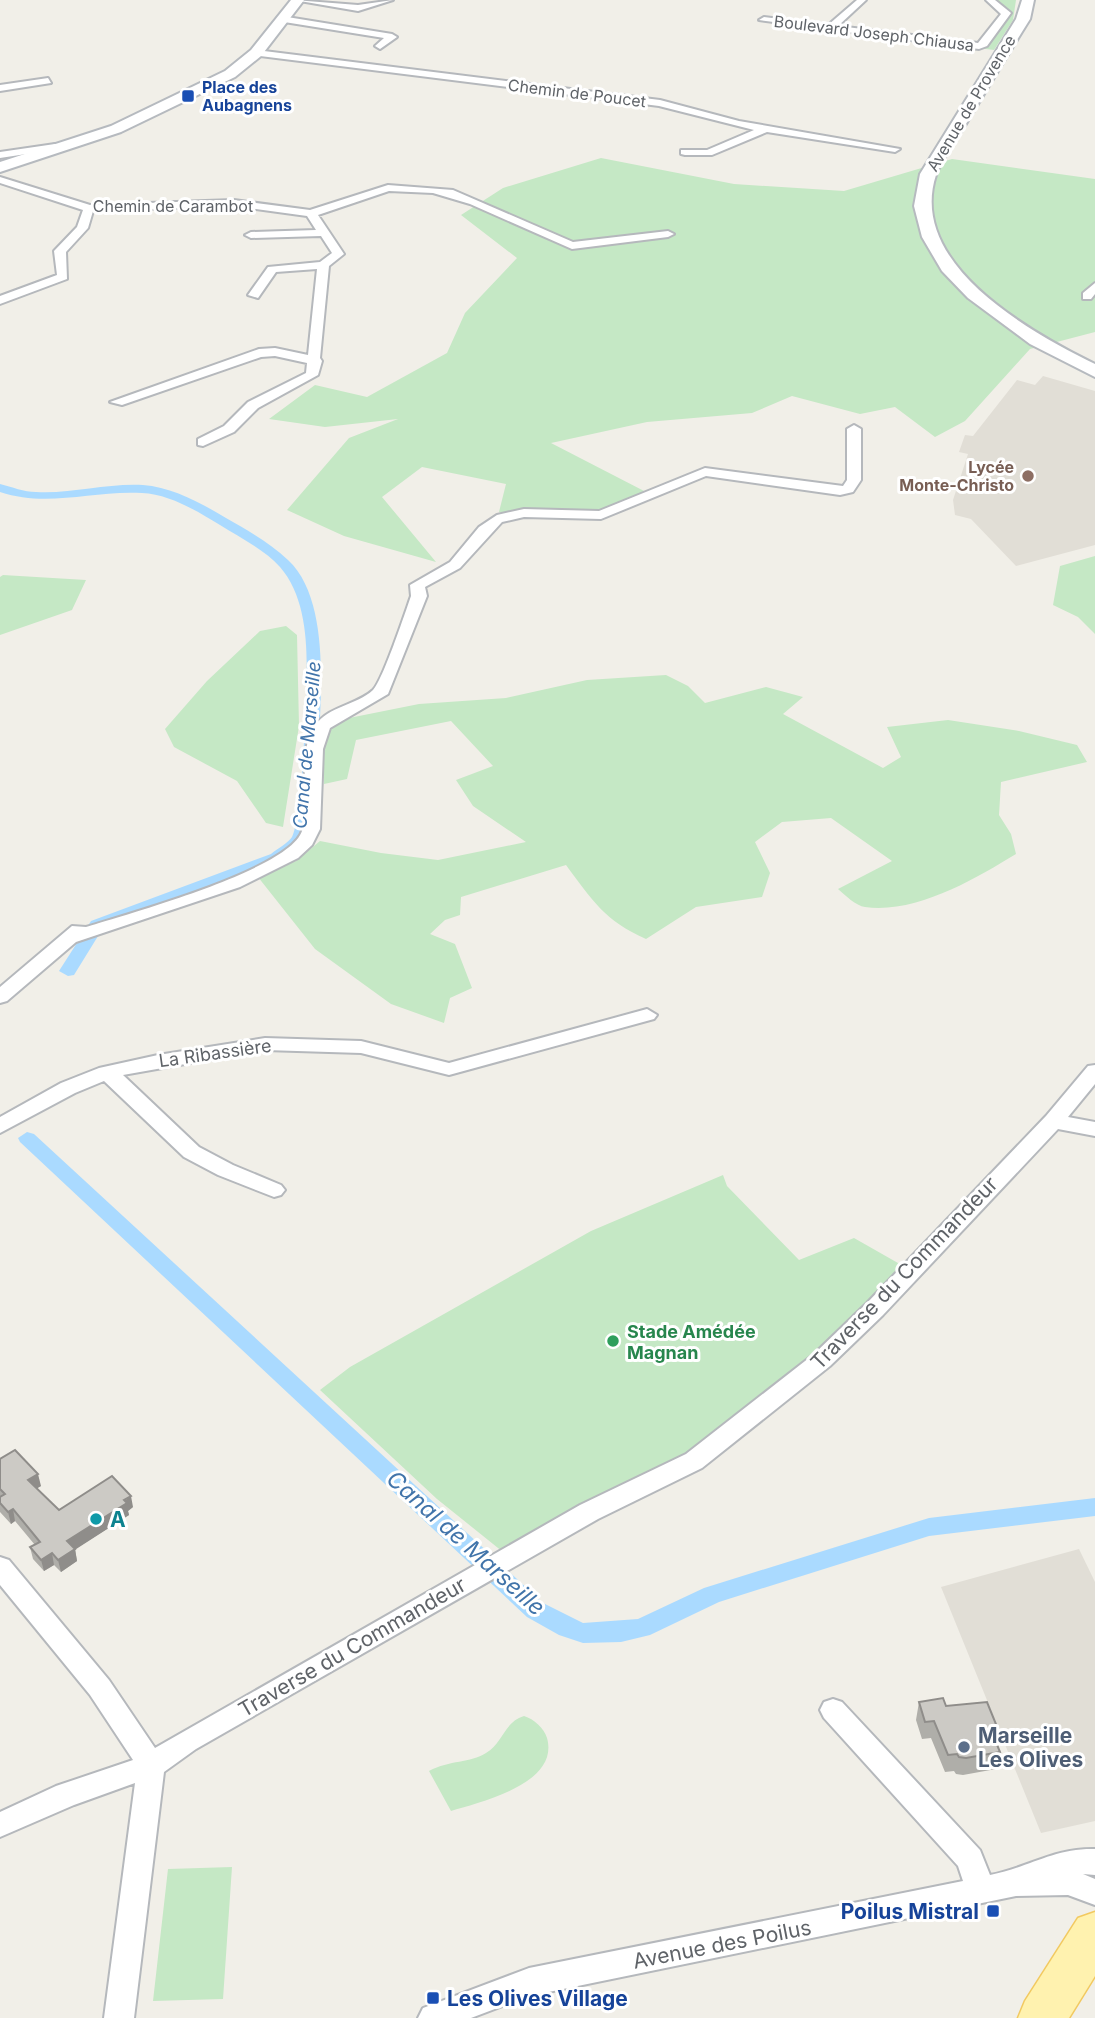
<svg xmlns="http://www.w3.org/2000/svg" width="1095" height="2018" viewBox="0 0 1095 2018" font-family="Inter,sans-serif">
<style>
.education{fill:#e1ded6}
.green{fill:#c5e8c5}
.lines{fill:none;stroke-linecap:round;stroke-linejoin:round}
.canal{fill:#aadaff;fill-rule:evenodd}
.street-casing{stroke:#b5b8bc;stroke-width:4}
.secondary-casing{stroke:#b6babf;stroke-width:4}
.primary-casing{stroke:#f2c960;stroke-width:3}
.street{fill:#fff;fill-rule:evenodd}
.secondary{fill:#fff;fill-rule:evenodd}
.primary{fill:#fff2af;fill-rule:evenodd}
.wall{fill:#afaea9}
.shaded-wall{fill:#8f8d8a}
.building{fill:#cccac5;stroke:#8f8d8a;stroke-width:2}
.transit-dot{fill:#1a4fb4;stroke:#fff;stroke-width:2.5}
.education-dot{fill:#8d6e63;stroke:#fff;stroke-width:2.5}
.leisure-dot{fill:#2e9e5b;stroke:#fff;stroke-width:2.5}
.culture-dot{fill:#0f9aa8;stroke:#fff;stroke-width:2.5}
.service-dot{fill:#5c6f8a;stroke:#fff;stroke-width:2.5}
.labels{text-anchor:middle;dominant-baseline:central;stroke-width:6;stroke-linejoin:round;paint-order:stroke}
.far-street-label{font-size:16px;fill:#5f6368;stroke:#fff}
.far-transit-label{font-size:16px;font-weight:bold;fill:#164399;stroke:#fff;text-anchor:start}
.far-education-label{font-size:16px;font-weight:bold;fill:#785e54;stroke:#fff;text-anchor:end}
.street-label{font-size:18px;fill:#5f6368;stroke:#fff}
.leisure-label{font-size:18px;font-weight:bold;fill:#27864d;stroke:#fff;text-anchor:start}
.water-label{font-size:19px;font-style:italic;fill:#4174aa;stroke:#fff}
.near-street-label{font-size:21px;fill:#5f6368;stroke:#fff}
.near-culture-label{font-size:21px;font-weight:bold;fill:#0d838f;stroke:#fff;text-anchor:start}
.near-service-label{font-size:21px;font-weight:bold;fill:#4e5e75;stroke:#fff;text-anchor:start}
.near-transit-label{font-size:21px;font-weight:bold;fill:#164399;stroke:#fff;text-anchor:end}
.near-water-label{font-size:23px;font-style:italic;fill:#4174aa;stroke:#fff}
</style>
<rect width="100%" height="100%" fill="#f1efe8"/>
<path class="education" d="M1043,376L1095,391V545L1016,566L971,519L955,515L953,500L968,454L959,452L965,435L973,436L1017,380L1035,385Z
M1079,1549L1095,1582V1821L1041,1833L941,1587Z"/>
<path class="green" d="M993,0H1016L1013,20L994,50L978,48L1008,13Z
M601,158L734,184L844,191L952,159L1095,179V332L1030,349L965,421L935,437L895,407L860,414L792,396L752,413L647,422L551,443L646,492L597,511L499,512L506,484L422,467L382,497L436,562L344,536L287,510L349,438L398,419L325,427L269,419L315,385L367,397L447,353L465,313L517,258L461,215L503,188Z
M1095,556V634L1078,617L1053,605L1060,566Z
M3,575L86,580L72,610L0,635V577Z
M286,626L297,635L299,726L283,827L266,823L237,781L174,747L165,729L207,681L260,631Z
M666,675L688,686L705,703L766,687L803,697L783,714L883,768L901,757L887,727L948,720L1019,731L1077,745L1087,762L1001,782L999,815L1011,834L1016,854C975,879 916,914 865,907C856,906 845,895 838,889L892,861L831,818L782,822L755,842L770,873L762,897L696,907L646,939C605,921 592,900 566,865L461,897L460,915L445,920L430,934L455,944L472,988L450,998L444,1023L391,1004L315,949L258,877L296,861L320,841L381,853L438,860L526,842L473,806L456,780L493,766L451,721L356,740L347,779L324,784C324,760 317,735 339,720L419,704L506,698L587,680Z
M723,1175L727,1186L799,1260L854,1238L905,1267L861,1315L732,1423L683,1458L503,1552L437,1499L320,1390L350,1367L591,1231Z
M524,1716C534,1719 544,1728 547,1738C560,1784 480,1802 451,1811L429,1771C450,1760 470,1763 486,1753C503,1743 504,1722 524,1716Z
M232,1867L223,1999L153,2001L168,1869Z"/>
<g class="lines">
<path class="canal" d="M0,484C12,487 24,492 36,492C72,494 107,483 143,485C172,487 201,503 226,518C247,530 270,543 288,560C325,594 322,672 320,718C319,742 316,821 307,839C302,848 290,855 283,860L103,928L74,975L68,976L59,971L91,921L271,854C277,849 288,843 292,837C300,823 305,736 305,716C307,670 313,605 280,567C265,550 239,537 220,525C197,511 169,494 142,493C93,490 48,508 0,492Z
M27,1132L34,1134L543,1603L583,1623L638,1619L704,1588L929,1518L1095,1498V1516L929,1536L719,1602L650,1635L621,1642L583,1643L559,1635L527,1617L20,1142L18,1138Z"/>
<g class="street-casing">
<path id="street" d="M294,0L358,5L393,0L358,11Z
M857,0H866L838,26L978,43L1001,14L986,0H995L1011,13L987,46L979,49L759,20L764,17L828,25Z
M281,16L392,34L397,37L380,49L375,46L384,38L278,21Z
M256,50L660,100L739,121L900,149L895,152L767,132L712,155H685L681,154V150H707L754,130L659,106L253,55Z
M48,78L51,83L0,91V85Z
M55,144L60,147L59,149L0,158V152Z
M0,177L90,205L234,200L310,210L388,185L453,190L573,242L668,231L674,234L668,237L572,249L470,204L433,193L389,191L318,215L344,254L329,266L320,358L322,361L318,375L258,408L234,432L203,446L198,445V439L224,426L248,402L306,373L307,363L275,356L261,357L122,405L110,402L259,349L275,348L308,355L317,269L276,272L258,298L248,295L268,267L320,262L332,253L321,236L251,238L245,235L251,232L316,230L307,216L234,206L93,211L88,228L66,252L67,279L0,304V296L57,275L54,251L77,227L83,210L0,183Z
M1095,283V294L1091,299H1083V293Z
M854,425L861,429V480L853,492L840,495L706,476L601,519L524,517L502,522L460,568L425,587L427,596L388,694L330,728L323,749L320,829L312,845L298,858L240,887L76,942L7,1001L0,1003V987L72,926L86,927C127,914 289,870 302,831C312,798 295,756 315,726C328,706 357,705 373,690C383,680 405,613 411,596L410,585L450,562L479,527L497,515L524,509L599,511L705,468L843,486L847,480V429Z
M647,1009L657,1015L654,1019L449,1075L361,1053L265,1050L123,1075L199,1147L233,1165L281,1185L285,1190L281,1195L274,1197L218,1175L184,1157L104,1081L75,1093L0,1133V1117L61,1083L99,1068L158,1055L265,1038L361,1041L449,1063Z
M1095,1065V1084L1068,1117L1095,1122V1136L1058,1129L883,1315L830,1366L702,1468L598,1519L196,1749L164,1772L134,2018H104L135,1783L74,1805L0,1837V1812L56,1786L133,1760L90,1695L0,1585V1557L9,1560L109,1680L155,1748L580,1505L686,1454L814,1354L867,1303L1046,1116L1088,1066Z
M833,1699L842,1702L980,1850L990,1875C1028,1868 1053,1848 1095,1849V1875L1083,1874L1095,1879V1905L1068,1895L1016,1896L529,1996L471,2018H418L423,2008L529,1968L963,1881L958,1866L824,1718L820,1710L824,1702Z"/>
</g>
<g class="secondary-casing">
<path id="secondary" d="M291,0H304L261,56L235,77L121,132L0,172V162L111,126L225,71L251,50Z
M1022,0H1034L1030,19C1007,56 985,92 963,129C954,143 941,160 936,175C907,264 1030,332 1095,364V377L1030,344L968,298L942,271L922,237L914,206L920,174L1016,19Z"/>
</g>
<g class="primary-casing">
<path id="primary" d="M1095,1912V1976L1069,2018H1018L1025,2001L1078,1918Z"/>
</g>
<use href="#street" class="street"/>
<use href="#secondary" class="secondary"/>
<use href="#primary" class="primary"/>
</g>
<path class="wall" d="M0,1459L41,1486L37,1488L59,1510L133,1507L128,1511L129,1515L75,1549L77,1561L61,1572L54,1565L44,1571L33,1559L30,1547L35,1545L15,1521L11,1524L0,1512Z
M919,1702L946,1706L1000,1734L997,1746L1000,1752L996,1769L963,1775L956,1774L954,1771L945,1772L931,1738L922,1739L916,1720Z"/>
<path class="shaded-wall" d="M38,1474L41,1486L31,1492L28,1480Z
M131,1496L133,1507L128,1511L129,1515L70,1553L67,1541Z
M13,1509L15,1521L11,1524L8,1512Z
M75,1549L77,1561L61,1572L58,1560Z
M52,1553L54,1565L44,1571L41,1560Z"/>
<path class="building" d="M15,1450L38,1474L28,1480L59,1510L112,1476L131,1496L124,1500L127,1503L67,1541L75,1549L58,1560L52,1553L41,1560L30,1547L40,1542L13,1509L8,1512L0,1503V1497L5,1494L0,1489V1459Z
M943,1698L946,1706L987,1702L1000,1734L993,1735L1000,1752L966,1758L959,1757L957,1754L948,1755L934,1721L925,1722L919,1702Z"/>
<g class="transit-dot">
<rect x="181" y="89" width="14" height="14" rx="3.5"/>
<rect x="986" y="1904" width="14" height="14" rx="3.5"/>
<rect x="426" y="1991" width="14" height="14" rx="3.5"/>
</g>
<circle class="education-dot" cx="1028" cy="476" r="7"/>
<circle class="leisure-dot" cx="613" cy="1341" r="7"/>
<circle class="culture-dot" cx="96" cy="1519" r="7"/>
<circle class="service-dot" cx="964" cy="1747" r="7"/>
<g class="labels">
<g class="far-street-label">
<text transform="translate(874 33) rotate(7)">Boulevard Joseph Chiausa</text>
<text transform="translate(577 93) rotate(7)">Chemin de Poucet</text>
<text transform="translate(971 103) rotate(-59)">Avenue de Provence</text>
<text x="173" y="206">Chemin de Carambot</text>
</g>
<g class="far-transit-label">
<text x="202" y="87">Place des<tspan x="202" dy="18">Aubagnens</tspan></text>
</g>
<g class="far-education-label">
<text x="1014" y="467">Lycée<tspan x="1014" dy="18">Monte-Christo</tspan></text>
</g>
<g class="street-label">
<text transform="translate(215 1053) rotate(-8)">La Ribassière</text>
</g>
<g class="leisure-label">
<text x="627" y="1331">Stade Amédée<tspan x="627" dy="21">Magnan</tspan></text>
</g>
<g class="water-label">
<text transform="translate(307 745) rotate(-85)">Canal de Marseille</text>
</g>
<g class="near-street-label">
<text transform="translate(904 1273) rotate(-46)">Traverse du Commandeur</text>
<text transform="translate(352 1647) rotate(-30)">Traverse du Commandeur</text>
<text transform="translate(722 1944) rotate(-11)">Avenue des Poilus</text>
</g>
<g class="near-culture-label">
<text x="110" y="1519">A</text>
</g>
<g class="near-service-label">
<text x="978" y="1735">Marseille<tspan x="978" dy="24">Les Olives</tspan></text>
</g>
<g class="near-transit-label">
<text x="979" y="1911">Poilus Mistral</text>
<text x="447" y="1998" text-anchor="start">Les Olives Village</text>
</g>
<g class="near-water-label">
<text transform="translate(466 1543) rotate(42)">Canal de Marseille</text>
</g>
</g>
</svg>
